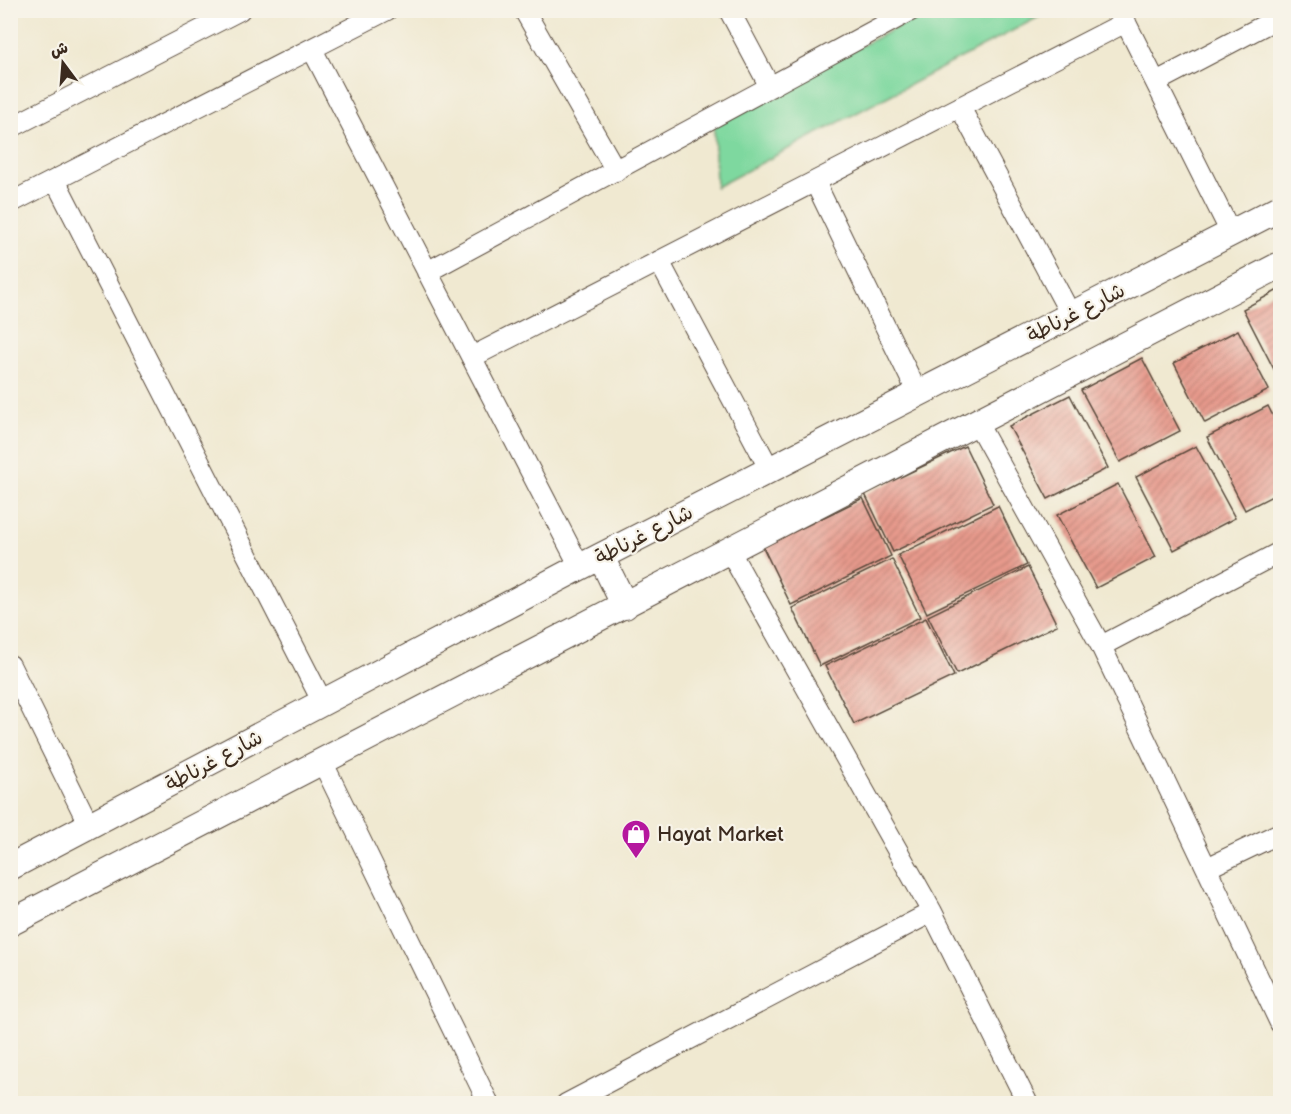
<svg xmlns="http://www.w3.org/2000/svg" width="1291" height="1114" viewBox="0 0 1291 1114" font-family="'Balsamiq Sans','Playpen Sans Arabic',sans-serif">
<style>
.park{fill:#7ed89f;stroke:#5c815e;stroke-width:1.5}
.building{fill:url(#building-hatch)}
.lines{fill:none;stroke-linecap:round;stroke-linejoin:round}
.minor-casing{stroke:#564739;stroke-width:22}
.tertiary-casing{stroke:#564739;stroke-width:28}
.minor{stroke:#fff;stroke-width:20}
.tertiary{stroke:#fff;stroke-width:26}
.labels{text-anchor:middle;dominant-baseline:central;stroke-width:4.5;stroke-linejoin:round;paint-order:stroke}
.street-label{font-size:21px;fill:#3b2a1e;stroke:#f7f3e8}
.poi-label{font-size:21px;fill:#3b2a1e;stroke:#f7f3e8;text-anchor:start}
</style>
<defs>
<pattern id="building-hatch" width="6" height="6" patternUnits="userSpaceOnUse" patternTransform="scale(1.5)"><rect width="6" height="6" fill="#e79a8c"/><path d="M-1 1l2-2M0 6l6-6M5 7l2-2" fill="none" stroke="#bc7e72"/></pattern>
</defs>
<rect width="100%" height="100%" fill="#f7f3e8"/>
<filter id="ink" filterUnits="userSpaceOnUse"><feTurbulence type="fractalNoise" baseFrequency=".0167" numOctaves="2"/><feDisplacementMap in="SourceGraphic" scale="12" xChannelSelector="R" yChannelSelector="G"/><feConvolveMatrix kernelMatrix="1 2 1 2 8 2 1 2 1" color-interpolation-filters="sRGB"/></filter>
<filter id="wash" filterUnits="userSpaceOnUse"><feTurbulence type="fractalNoise" baseFrequency=".008" numOctaves="4" result="noise"/><feDisplacementMap in="SourceGraphic" scale="24" xChannelSelector="R" yChannelSelector="G"/><feGaussianBlur stdDeviation="1.35" result="paint"/><feColorMatrix in="noise" values="0 0 0 0 0 0 0 0 0 0 0 0 0 0 0 0 0 1.4 0 .05"/><feComposite in="paint" operator="in"/></filter>
<g filter="url(#wash)">
<rect width="100%" height="100%" fill="#f0e9d1"/>
<path class="park" d="M928,11H1050L716,187L714,123Z"/>
<g id="blocks">
<path class="building" d="M1280,289V381L1243,309Z
M1238,330L1269,390L1205,423L1174,363Z
M1142,358L1180,431L1120,462L1081,390Z
M1070,395L1108,468L1048,499L1009,426Z
M1268,406L1280,430V492L1245,510L1207,437Z
M965,446L993,504L893,552L865,494Z
M1196,446L1235,518L1174,550L1136,477Z
M1118,484L1156,557L1096,588L1057,515Z
M863,498L891,556L791,605L763,547Z
M998,506L1027,565L927,613L898,555Z
M892,559L920,617L820,666L792,608Z
M1028,567L1057,625L957,674L928,616Z
M926,618L954,676L854,724L825,666Z"/>
</g>
</g>
<g filter="url(#ink)">
<use href="#blocks" fill-opacity="0" stroke="#564739" stroke-width="1.5"/>
<g class="lines">
<g class="minor-casing">
<path id="minor" d="M524,10L616,171
M729,10L770,87
M1121,13L1231,233
M312,49L580,567
M1156,82L1280,17
M960,107L1071,315
M10,128L240,10
M55,180L323,703
M815,182L918,394
M10,203L387,10
M659,261L770,470
M427,272L912,10
M472,357L1126,22
M976,421L1101,646L1280,1023
M729,550L932,912L1028,1104
M1101,646L1280,552
M10,665L90,827
M322,761L489,1104
M1207,868L1280,833
M566,1104L932,912"/>
</g>
<g class="tertiary-casing">
<path id="tertiary" d="M601,557L625,606
M10,867L580,567L1280,208
M10,923L1280,265"/>
</g>
<use href="#minor" class="minor"/>
<use href="#tertiary" class="tertiary"/>
</g>
</g>
<defs>
<g id="shop-pin" transform="scale(1.5)"><path d="M0 17L-7.5 6A9.5 9.5 0 1 1 7.5 6Z" fill="#b5179e" stroke="#f7f3e8"/><path d="M-5-2.5h2.3a2.7 3.5 0 0 1 5.4 0H5L5.5 6h-11ZM-1.5-2.5h3a1.5 2.3 0 0 0-3 0Z" fill="#fff"/></g>
</defs>
<g fill-rule="evenodd">
<use href="#shop-pin" x="636" y="834"/>
</g>
<g class="labels">
<g class="street-label">
<text transform="translate(1076 313) rotate(-27)">شارع غرناطة</text>
<text transform="translate(644 535) rotate(-27)">شارع غرناطة</text>
<text transform="translate(214 761) rotate(-28)">شارع غرناطة</text>
</g>
<g class="poi-label">
<text x="657" y="834">Hayat Market</text>
</g>
</g>
<rect width="1291" height="1114" fill="none" stroke="#f7f3e8" stroke-width="36"/>
<g transform="translate(63 63) rotate(344)" stroke="#f7f3e8" stroke-width="4.5" paint-order="stroke">
<path d="M0-4.5L10 22L0 15L-10 22Z" fill="#3b2a1e"/>
<text y="-9" font-size="16" font-weight="bold" text-anchor="middle" fill="#3b2a1e">ش</text>
</g>
</svg>
